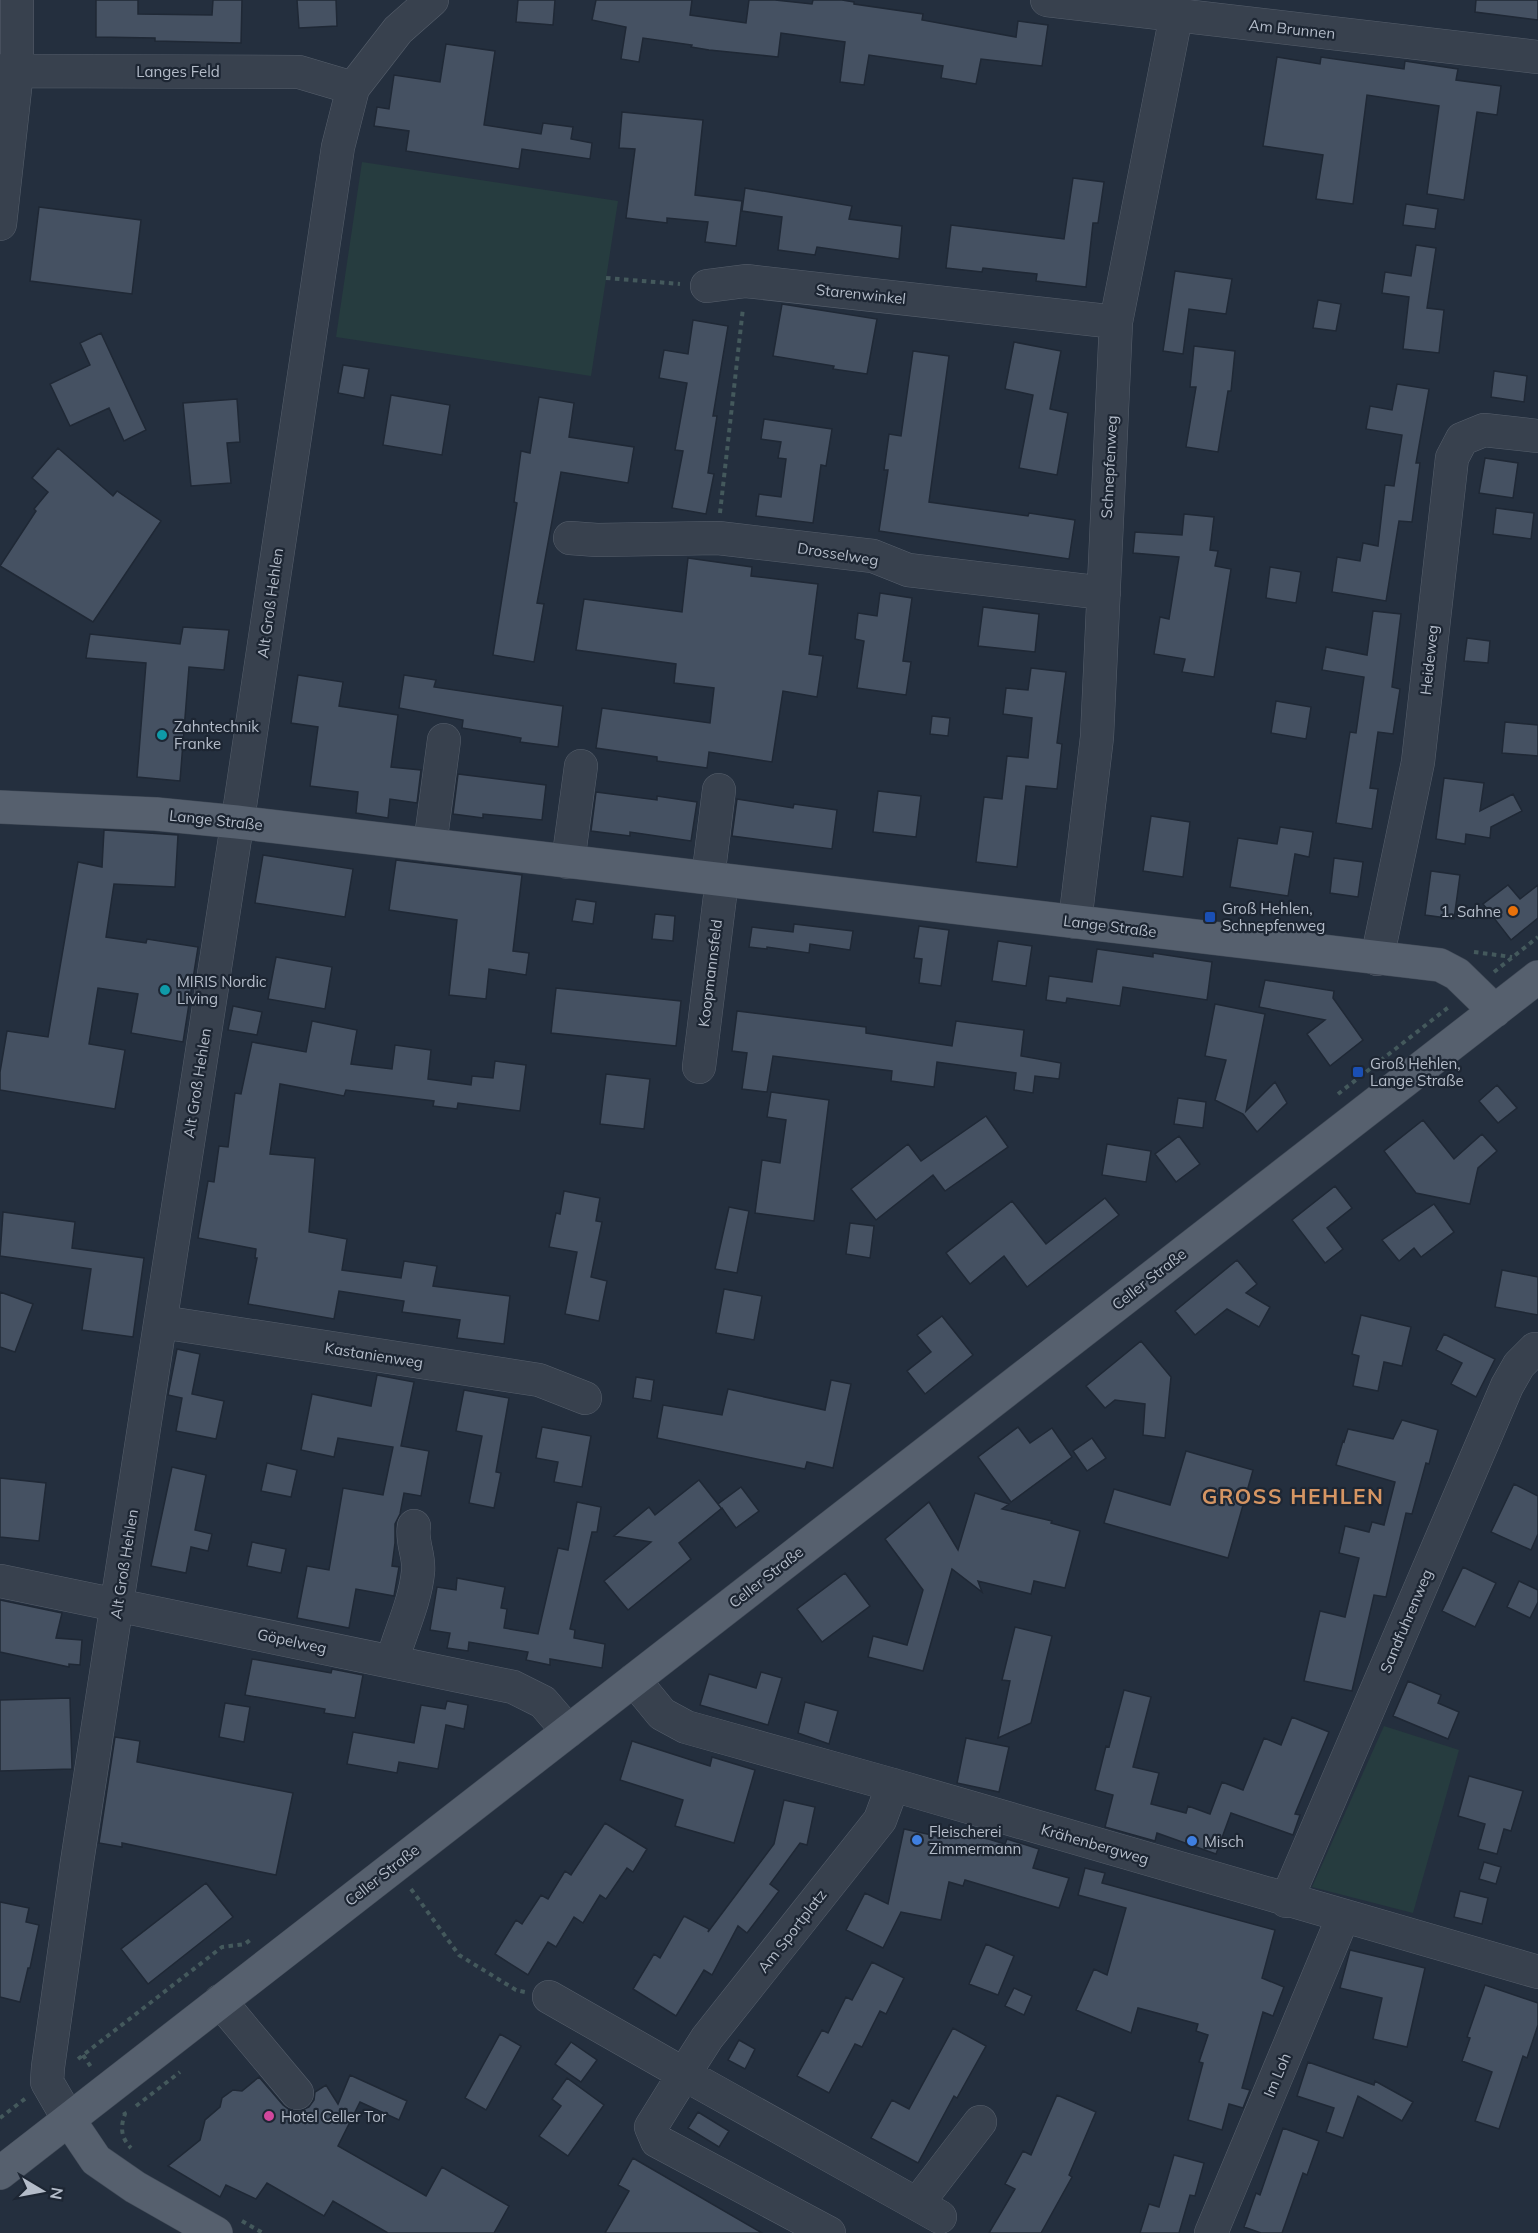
<svg xmlns="http://www.w3.org/2000/svg" width="1538" height="2233" viewBox="0 0 1538 2233" font-family="Mulish,sans-serif">
<style>
.green{fill:#263c3f}
.building{fill:#455162;stroke:#1f2835;stroke-width:1.5}
.lines{fill:none;stroke-linecap:round;stroke-linejoin:round}
.minor-casing{stroke:#565f6c;stroke-width:34}
.major-casing{stroke:#414a57;stroke-width:34}
.path{stroke:#44595c;stroke-width:4;stroke-dasharray:4.5 4.5;stroke-linecap:butt}
.minor{stroke:#38414e;stroke-width:33}
.major{stroke:#56606e;stroke-width:33}
.culture-dot{fill:#0f9aa8;stroke:#1d2633;stroke-width:2}
.food-dot{fill:#e8710a;stroke:#1d2633;stroke-width:2}
.transit-dot{fill:#1a4fb4;stroke:#1d2633;stroke-width:2}
.shop-dot{fill:#3f7fe0;stroke:#1d2633;stroke-width:2}
.hotel-dot{fill:#d1479c;stroke:#1d2633;stroke-width:2}
.labels{text-anchor:middle;dominant-baseline:central;stroke-width:4.5;stroke-linejoin:round;paint-order:stroke}
.street-label{font-size:15px;fill:#b4bcc9;stroke:#1d2633}
.poi-label{font-size:15px;fill:#b4bcc9;stroke:#1d2633;text-anchor:start}
.district-label{font-size:21px;font-weight:bold;letter-spacing:1.5px;fill:#d59563;stroke:#1d2633}
</style>
<rect width="100%" height="100%" fill="#242f3e"/>
<path class="green" d="M362,162L618,201L591,376L336,337Z
M1384,1726L1459,1750L1413,1913L1312,1887Z"/>
<path class="building" d="M96,0H138V14L212,15L213,0H242L241,43L155,41V38L96,37Z
M297,0H336L337,26L299,28Z
M518,0H555L553,25L516,22Z
M596,0H692L690,15L746,23L749,0H775L812,4L813,0H842L854,2V4L923,14L922,20L1016,37L1018,21L1048,25L1042,66L981,59L976,84L941,78L943,66L869,55L864,85L840,82L845,42L781,33L778,57L709,50L691,47L692,45L643,38L639,62L621,59L626,27L592,20Z
M1476,0H1538V20L1475,12Z
M446,44L495,51L484,125L541,134L543,123L573,127L571,139L592,143L590,159L522,149L519,169L406,151L409,131L374,126L377,107L389,109L394,75L440,82Z
M1277,57L1320,64L1321,57L1404,69L1405,61L1458,69L1456,80L1501,86L1497,115L1477,112L1464,200L1427,194L1439,106L1367,95L1353,204L1316,199L1323,155L1263,146Z
M622,112L703,120L695,195L742,201L736,246L705,242L708,222L667,218V223L626,218L635,149L619,148Z
M1073,178L1104,182L1098,223H1093L1086,287L1036,281L1037,274L983,268L982,272L946,268L951,225L1064,239Z
M745,188L852,206L849,219L902,226L899,259L817,247L815,255L778,250L782,217L742,211Z
M1406,204L1438,209L1435,229L1403,225Z
M39,207L141,220L132,294L30,281Z
M1416,245L1436,248L1427,308L1444,310L1439,353L1403,349L1409,297L1382,293L1385,272L1411,276Z
M1175,271L1232,279L1226,314L1189,309L1183,354L1163,351Z
M1318,300L1341,304L1336,331L1313,328Z
M782,304L877,319L867,374L833,369L834,366L773,356Z
M693,320L728,326L713,416H717L708,473L714,474L706,514L672,508L683,451L675,450L687,383L659,378L664,350L688,354Z
M101,333L146,430L124,441L109,408L70,426L50,384L90,365L80,343Z
M1014,342L1061,351L1050,409L1068,413L1057,475L1019,468L1033,395L1005,389Z
M1194,346L1235,351L1231,391H1228L1218,452L1186,447L1196,387H1190Z
M913,351L949,356L929,502L1028,516L1029,513L1075,520L1069,559L879,531L888,470H884L889,434L901,436Z
M343,365L369,369L364,398L338,393Z
M1494,371L1527,376L1524,402L1491,397Z
M1397,384L1429,389L1416,463H1420L1412,522L1399,521L1386,601L1332,592L1337,557L1360,561L1363,543L1378,546L1385,485L1394,486L1402,435L1366,429L1370,406L1392,410Z
M391,395L450,405L442,455L383,445Z
M539,397L574,403L569,437L634,447L628,483L561,472L537,603L544,604L534,662L493,655L517,503L514,502L521,451L530,453Z
M237,399L240,442L227,443L231,483L191,486L183,403Z
M764,419L832,429L826,466L821,465L813,523L756,516L759,494L781,497L786,459L778,458L781,442L761,439Z
M58,448L113,496L117,491L161,521L93,622L0,566L36,511L34,509L48,492L32,478Z
M1485,458L1518,463L1513,498L1479,493Z
M1496,508L1534,513L1531,539L1493,534Z
M1184,514L1214,517L1210,550L1218,551L1215,566L1231,569L1214,677L1182,672L1185,659L1154,654L1160,617L1169,619L1179,557L1133,553L1135,532L1182,535Z
M688,558L752,567L751,576L818,584L809,654L823,656L817,697L783,691L772,762L709,752L707,768L657,761V757L596,748L602,708L710,723L714,688L674,683L676,664L576,650L584,599L682,612Z
M1270,567L1301,572L1296,603L1266,598Z
M880,593L912,598L903,661L911,662L906,695L857,688L864,641L855,639L858,613L877,616Z
M983,607L1039,614L1035,652L978,646Z
M1373,611L1401,614L1392,687L1400,689L1393,734L1378,732L1370,788L1378,789L1372,829L1336,823L1350,732L1356,733L1364,677L1322,670L1326,647L1367,655Z
M183,627L229,630L224,670L189,667L180,781L137,777L146,663L86,658L90,634L180,644Z
M1467,638L1490,641L1488,663L1464,661Z
M1031,668L1066,672L1057,743L1062,744L1057,789L1026,786L1017,867L976,862L984,797L1002,799L1007,756L1028,758L1032,718L1003,714L1006,688L1028,690Z
M298,675L343,682L339,706L398,715L391,767L421,770L417,803L390,799L388,818L356,813L358,792L310,786L318,727L291,723Z
M404,675L436,680L434,687L563,706L558,747L520,742L521,738L462,728L463,720L399,708Z
M1276,701L1311,707L1306,739L1271,733Z
M932,716L950,718L948,736L930,734Z
M1505,722L1538,725V756L1502,753Z
M458,774L546,785L542,820L483,814V818L453,814Z
M1444,778L1484,783L1480,811L1513,794L1522,811L1491,827L1490,838L1466,834L1465,844L1436,839Z
M878,791L921,796L916,837L873,832Z
M596,792L657,800V796L697,802L691,841L630,832V836L591,831Z
M737,799L793,808L794,804L837,810L832,849L732,836Z
M1151,816L1190,822L1183,877L1143,871Z
M1280,827L1313,832L1309,857L1295,854L1288,896L1230,887L1238,838L1277,844Z
M104,830L178,835L175,887L114,884L106,937L146,943L147,939L198,947L183,1042L131,1033L138,994L98,988L89,1044L125,1050L115,1109L0,1090V1072L7,1031L48,1037L78,862L102,867Z
M263,855L353,869L345,917L255,903Z
M1334,858L1363,862L1358,897L1330,893Z
M396,860L522,875L513,951L529,953L526,975L489,969L486,999L449,995L457,920L389,910Z
M1431,871L1460,875L1454,919L1425,915Z
M1508,885L1520,899L1538,885V918L1511,940L1483,904Z
M576,899L596,902L593,924L572,921Z
M655,914L675,916L673,941L652,939Z
M794,924L853,931L850,950L810,944L809,953L767,947V949L749,947L752,927L793,932Z
M919,926L949,930L941,986L919,983L922,959L914,958Z
M998,941L1032,946L1026,986L992,981Z
M1097,949L1153,957V953L1212,962L1207,1000L1123,987L1120,1006L1067,998L1066,1003L1046,1000L1049,976L1092,982Z
M276,957L332,967L325,1009L268,999Z
M1265,980L1334,991L1333,998L1363,1040L1330,1066L1307,1034L1325,1020L1259,1007Z
M556,988L681,1001L676,1046L551,1033Z
M1215,1004L1265,1014L1246,1111L1275,1082L1287,1103L1257,1132L1243,1114L1215,1100L1226,1060L1205,1056Z
M233,1006L262,1012L257,1035L228,1030Z
M737,1011L866,1027V1033L952,1046L956,1021L1024,1030L1021,1056L1061,1063L1059,1079L1035,1076L1033,1093L1014,1090L1016,1073L937,1062L934,1087L891,1081L892,1071L773,1056L767,1092L742,1089L747,1053L732,1051Z
M312,1021L357,1030L351,1064L392,1069L395,1045L431,1050L428,1079L471,1085L472,1076L493,1078L495,1061L526,1065L520,1111L458,1103L457,1109L433,1106L434,1101L346,1090L344,1096L280,1084L270,1154L315,1158L309,1232L347,1239L342,1270L401,1278L404,1261L437,1266L433,1286L510,1296L504,1344L457,1338L460,1320L402,1312L404,1301L339,1291L334,1319L248,1304L257,1258H255L256,1249L198,1238L208,1181L214,1182L219,1146L228,1147L235,1093L241,1094L252,1042L306,1052Z
M606,1074L650,1079L644,1129L600,1124Z
M1497,1085L1517,1108L1498,1123L1479,1101Z
M771,1092L829,1100L814,1221L755,1213L762,1160L780,1163L786,1120L767,1117Z
M1178,1098L1206,1102L1203,1128L1174,1124Z
M986,1116L1008,1147L945,1191L933,1175L876,1220L851,1189L908,1144L921,1161Z
M1423,1120L1454,1159L1482,1134L1497,1151L1478,1168L1470,1204L1416,1193L1384,1151Z
M1179,1136L1200,1164L1176,1182L1155,1154Z
M1107,1144L1151,1151L1146,1182L1102,1175Z
M1335,1186L1352,1208L1327,1228L1343,1249L1325,1263L1292,1220Z
M564,1191L600,1198L596,1221L602,1222L591,1277L607,1281L599,1321L565,1314L577,1252L549,1247L556,1213L560,1214Z
M1105,1198L1119,1215L1027,1287L1004,1256L970,1284L946,1253L1012,1201L1046,1244Z
M1434,1204L1454,1232L1421,1257L1414,1248L1399,1261L1382,1240Z
M729,1207L749,1211L737,1273L715,1269Z
M3,1212L75,1222L72,1248L144,1258L133,1337L82,1330L91,1269L0,1256Z
M850,1223L874,1226L870,1258L846,1254Z
M1237,1260L1257,1284L1246,1293L1270,1307L1259,1327L1227,1309L1195,1335L1175,1311Z
M1502,1270L1538,1277V1315L1495,1307Z
M724,1289L762,1296L754,1340L716,1333Z
M0,1292L33,1304L15,1352L0,1347Z
M1361,1315L1411,1327L1402,1366L1384,1362L1378,1391L1353,1386L1359,1356L1352,1354Z
M942,1316L973,1355L925,1394L907,1371L931,1352L917,1335Z
M1444,1334L1495,1359L1476,1397L1451,1384L1462,1363L1436,1350Z
M1141,1341L1171,1377L1165,1438L1143,1435L1145,1404L1115,1400L1105,1408L1086,1386Z
M177,1349L200,1354L192,1394L224,1401L216,1439L176,1431L182,1398L168,1395Z
M377,1375L414,1382L401,1446L429,1451L421,1496L404,1493L400,1514L395,1524V1543L392,1566L399,1567L394,1596L356,1589L349,1628L297,1618L307,1566L329,1570L343,1488L383,1495L393,1447L338,1438L334,1457L301,1450L312,1394L371,1406Z
M636,1377L654,1380L651,1401L633,1398Z
M831,1380L851,1384L833,1468L807,1462L805,1469L657,1438L663,1405L722,1415L728,1389L825,1410Z
M464,1390L509,1398L496,1472L501,1473L494,1508L469,1503L482,1436L456,1431Z
M1402,1420L1438,1430L1429,1464L1426,1463L1412,1514L1406,1513L1386,1597L1374,1595L1352,1691L1304,1681L1320,1611L1345,1617L1359,1558L1339,1553L1345,1526L1369,1532L1372,1522L1384,1525L1395,1482L1336,1465L1343,1441L1344,1442L1348,1429L1393,1439Z
M542,1427L591,1436L582,1487L554,1482L558,1462L536,1458Z
M1018,1427L1030,1443L1052,1428L1072,1457L1011,1502L978,1457Z
M1092,1438L1106,1458L1087,1471L1073,1451Z
M1186,1451L1253,1470L1228,1558L1104,1523L1114,1489L1170,1505Z
M267,1463L297,1470L291,1497L261,1491Z
M172,1467L206,1475L195,1530L212,1534L208,1551L191,1547L186,1573L151,1566Z
M0,1478L46,1483L39,1541L0,1537Z
M699,1480L721,1508L718,1504L741,1487L759,1511L736,1528L722,1508L679,1543L691,1559L628,1610L604,1581L651,1542L614,1536L649,1507L655,1515Z
M1514,1484L1538,1496V1534L1531,1550L1491,1532Z
M975,1493L1009,1504L1002,1509L1052,1521L1051,1523L1080,1531L1065,1588L1034,1581L1031,1594L978,1581L982,1592L952,1569L923,1671L868,1657L873,1636L907,1645L923,1590L885,1539L929,1502L958,1550Z
M577,1502L601,1507L597,1532H592L570,1629L575,1630L574,1638L605,1644L602,1668L550,1659V1665L526,1660L528,1652L469,1642L468,1651L447,1648L450,1633L430,1630L437,1587L456,1590L457,1578L505,1587L501,1608L507,1609L504,1628L538,1634L558,1548L568,1550Z
M252,1542L286,1549L281,1573L247,1566Z
M1463,1567L1496,1583L1475,1627L1442,1611Z
M845,1573L870,1606L822,1642L797,1609Z
M1519,1581L1538,1590V1602L1530,1618L1507,1607Z
M0,1600L62,1613L56,1638L82,1640L80,1665L69,1664V1667L0,1652Z
M1015,1627L1052,1636L1031,1723L998,1738L1010,1681L1002,1680Z
M252,1659L331,1673L332,1669L363,1675L355,1718L324,1713L325,1709L245,1695Z
M761,1672L782,1678L768,1725L700,1705L709,1674L756,1688Z
M1408,1681L1441,1695L1438,1703L1459,1712L1448,1739L1393,1716Z
M1124,1690L1151,1697L1133,1767L1159,1773L1151,1804L1186,1813L1188,1806L1210,1814L1222,1782L1243,1790L1264,1738L1281,1745L1292,1717L1329,1732L1295,1814L1300,1815L1293,1835L1231,1813L1216,1854L1157,1833L1155,1841L1105,1827L1113,1795L1095,1790L1106,1746L1109,1747Z
M70,1698L72,1769L0,1771V1700Z
M447,1701L468,1705L464,1729L446,1725L438,1769L399,1762L397,1773L347,1764L353,1732L414,1743L421,1705L445,1709Z
M805,1702L838,1711L829,1744L798,1733Z
M225,1703L250,1707L244,1742L219,1737Z
M115,1737L140,1741L137,1762L293,1793L276,1875L122,1843V1847L99,1843Z
M966,1738L1009,1747L999,1792L957,1783Z
M632,1741L710,1766L712,1757L755,1770L734,1843L675,1826L683,1800L620,1780Z
M1469,1776L1523,1791L1511,1831L1504,1829L1497,1854L1478,1849L1485,1824L1458,1816Z
M784,1800L815,1807L807,1845L800,1843L770,1884L779,1891L747,1933L738,1926L712,1975L704,1970L676,2016L633,1989L654,1954L660,1958L684,1916L709,1929L708,1932L774,1844Z
M605,1823L647,1849L633,1872L627,1868L606,1899L600,1895L583,1923L574,1917L556,1947L548,1942L528,1975L495,1954L516,1920L522,1924L541,1895L548,1899L565,1871L571,1875Z
M949,1827L1005,1844L1007,1839L1039,1849L1033,1868L1069,1878L1059,1908L965,1880L963,1886L949,1882L941,1920L901,1912L883,1948L846,1930L865,1893L888,1904L904,1829L945,1838Z
M1484,1862L1501,1867L1496,1884L1479,1879Z
M1085,1868L1105,1873L1102,1883L1275,1930L1262,1978L1284,1987L1273,2016L1263,2012L1242,2088L1250,2090L1243,2108L1229,2104L1222,2130L1188,2120L1203,2063L1199,2062L1208,2035L1196,2031L1198,2024L1138,2008L1131,2033L1076,2010L1094,1969L1107,1975L1126,1908L1078,1895Z
M206,1883L233,1917L148,1984L121,1949Z
M1460,1891L1488,1898L1482,1924L1454,1917Z
M0,1902L29,1908L26,1922L39,1925L30,1968H28L20,2002L0,1997Z
M986,1944L1014,1956L998,1995L969,1984Z
M1350,1950L1425,1968L1407,2047L1373,2039L1382,1998L1340,1988Z
M872,1962L904,1978L886,2014L880,2011L862,2047L855,2044L829,2093L797,2076L822,2030L828,2033L846,1997L852,2000Z
M1485,1985L1538,2003V2025L1527,2058L1523,2056L1499,2129L1475,2121L1492,2072L1462,2061L1470,2038L1467,2037Z
M1014,1988L1032,1996L1024,2015L1005,2006Z
M953,2028L986,2046L957,2098L954,2096L918,2163L871,2138L892,2100L909,2109Z
M500,2034L521,2046L486,2110L465,2098Z
M739,2040L755,2049L745,2069L728,2060Z
M571,2042L597,2060L581,2082L555,2064Z
M1308,2062L1374,2085L1375,2081L1413,2102L1402,2121L1358,2096L1343,2138L1326,2132L1334,2108L1297,2096Z
M350,2075L407,2101L399,2120L360,2102L338,2146L426,2196L442,2167L509,2206L494,2233H388L333,2201L324,2216L267,2183L256,2199L226,2185L220,2197L168,2166L200,2140L205,2120L220,2107L222,2098L233,2090L242,2091L259,2077L283,2105L291,2111H300L309,2107L314,2100L315,2092L326,2085L338,2104Z
M567,2078L604,2105L568,2156L539,2136L561,2106L552,2099Z
M1057,2095L1096,2112L1069,2175L1072,2177L1041,2233H989L1015,2189L1005,2184L1023,2151L1031,2155Z
M698,2112L729,2131L719,2147L688,2128Z
M1283,2128L1319,2141L1307,2175L1303,2173L1282,2233H1261L1244,2227L1256,2193L1260,2195Z
M1174,2155L1204,2163L1195,2196L1190,2195L1179,2233H1140L1149,2204L1159,2207Z
M633,2158L762,2233H605L629,2191L618,2185Z"/>
<g class="lines">
<g class="minor-casing">
<path id="minor" d="M1047,0L1538,57
M0,71L299,72L353,88
M0,224L17,71V0
M707,286L746,281L1116,322
M570,538L597,540L718,538L873,556L908,570L1104,593
M430,845L444,740
M568,862L581,766
M708,878L719,790
M1075,922L1097,737L1116,322L1176,16
M1377,959L1418,762L1452,458L1462,439L1484,430L1538,436
M699,1067L722,880
M161,1322L539,1380L585,1398
M0,1581L513,1687L543,1702L568,1731
M392,1662C400,1632 415,1603 418,1572C420,1556 411,1542 414,1526
M634,1680L662,1714L686,1727L893,1785L1538,1972
M893,1785L880,1820L707,2038L684,2074L940,2217
M1286,1901L1507,1386L1519,1365L1535,1349H1538
M549,1997L684,2074L651,2127L657,2141L829,2233
M220,2001L297,2093
M69,2120L47,2082L48,2067L77,1862L241,799L338,147L353,88L398,30L432,0
M917,2204L980,2122
M1211,2233L1343,1917"/>
</g>
<g class="major-casing">
<path id="major" d="M0,807L156,814L237,822L1440,965L1457,974L1495,1011
M69,2120L96,2160L135,2187L216,2233
M0,2173L1538,977"/>
</g>
<path class="path" d="M606,278L680,284
M720,513L743,308
M1474,952L1512,957
M1494,972L1538,937
M1338,1094L1450,1006
M411,1889L459,1955L516,1990L525,1992
M83,2055L91,2067
M78,2059L222,1947L245,1944L250,1940
M136,2106L180,2072
M124,2112L125,2114C120,2127 121,2138 131,2148
M0,2118L26,2098
M242,2221L263,2233"/>
<use href="#minor" class="minor"/>
<use href="#major" class="major"/>
</g>
<g class="culture-dot">
<circle cx="162" cy="735" r="6"/>
<circle cx="165" cy="990" r="6"/>
</g>
<circle class="food-dot" cx="1513" cy="911" r="6"/>
<g class="transit-dot">
<rect x="1204" y="911" width="12" height="12" rx="3"/>
<rect x="1352" y="1066" width="12" height="12" rx="3"/>
</g>
<g class="shop-dot">
<circle cx="917" cy="1840" r="6"/>
<circle cx="1192" cy="1841" r="6"/>
</g>
<circle class="hotel-dot" cx="269" cy="2116" r="6"/>
<g class="labels">
<g class="street-label">
<text transform="translate(1292 29) rotate(6)">Am Brunnen</text>
<text x="178" y="71">Langes Feld</text>
<text transform="translate(861 294) rotate(6)">Starenwinkel</text>
<text transform="translate(1109 467) rotate(-87)">Schnepfenweg</text>
<text transform="translate(838 554) rotate(9)">Drosselweg</text>
<text transform="translate(270 603) rotate(-82)">Alt Groß Hehlen</text>
<text transform="translate(1429 660) rotate(-84)">Heideweg</text>
<text transform="translate(216 820) rotate(6)">Lange Straße</text>
<text transform="translate(1110 926) rotate(7)">Lange Straße</text>
<text transform="translate(710 973) rotate(-83)">Koopmannsfeld</text>
<text transform="translate(197 1083) rotate(-81)">Alt Groß Hehlen</text>
<text transform="translate(1149 1279) rotate(-38)">Celler Straße</text>
<text transform="translate(374 1355) rotate(9)">Kastanienweg</text>
<text transform="translate(124 1564) rotate(-81)">Alt Groß Hehlen</text>
<text transform="translate(766 1577) rotate(-38)">Celler Straße</text>
<text transform="translate(1406 1621) rotate(-67)">Sandfuhrenweg</text>
<text transform="translate(292 1641) rotate(12)">Göpelweg</text>
<text transform="translate(1095 1844) rotate(16)">Krähenbergweg</text>
<text transform="translate(382 1875) rotate(-38)">Celler Straße</text>
<text transform="translate(792 1931) rotate(-52)">Am Sportplatz</text>
<text transform="translate(1277 2075) rotate(-67)">Im Loh</text>
</g>
<g class="poi-label">
<text x="174" y="726">Zahntechnik<tspan x="174" dy="17">Franke</tspan></text>
<text x="1222" y="908">Groß Hehlen,<tspan x="1222" dy="17">Schnepfenweg</tspan></text>
<text x="1501" y="911" text-anchor="end">1. Sahne</text>
<text x="177" y="981">MIRIS Nordic<tspan x="177" dy="17">Living</tspan></text>
<text x="1370" y="1063">Groß Hehlen,<tspan x="1370" dy="17">Lange Straße</tspan></text>
<text x="929" y="1831">Fleischerei<tspan x="929" dy="17">Zimmermann</tspan></text>
<text x="1204" y="1841">Misch</text>
<text x="281" y="2116">Hotel Celler Tor</text>
</g>
<g class="district-label">
<text x="1293" y="1496">GROSS HEHLEN</text>
</g>
</g>
<g transform="translate(42 2191) rotate(100)" stroke="#1d2633" stroke-width="4.5" paint-order="stroke">
<path d="M0-4.5L10 22L0 15L-10 22Z" fill="#b4bcc9"/>
<text y="-9" font-size="16" font-weight="bold" text-anchor="middle" fill="#b4bcc9">N</text>
</g>
</svg>
